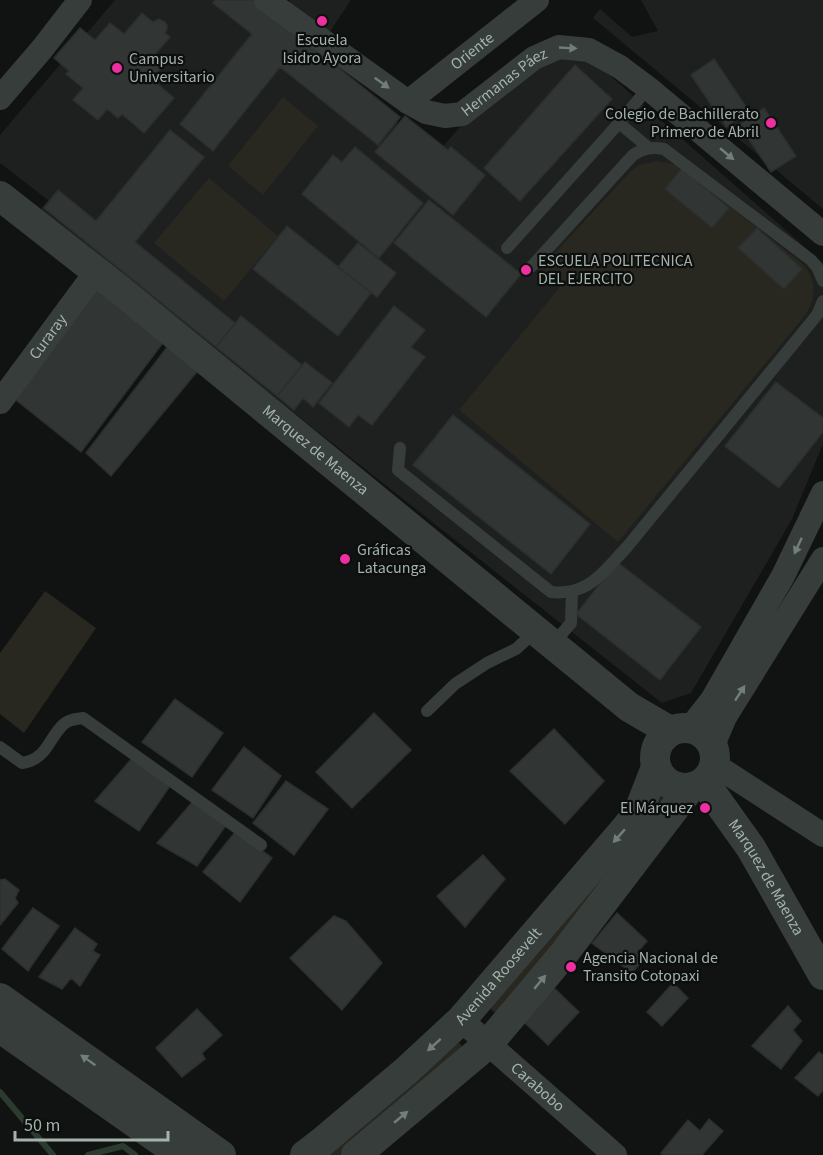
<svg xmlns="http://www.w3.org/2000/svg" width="823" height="1155" viewBox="0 0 823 1155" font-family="'Source Sans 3',sans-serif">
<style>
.built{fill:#1e201f}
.green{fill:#282720}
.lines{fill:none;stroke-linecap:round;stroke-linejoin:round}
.stream{stroke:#2b3b2f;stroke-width:6}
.building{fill:#313533;stroke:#2b2f2e;stroke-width:1.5}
.service{stroke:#373d3b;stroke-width:12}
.minor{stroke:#373d3b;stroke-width:24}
.tertiary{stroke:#373d3b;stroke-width:30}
.oneway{fill:#727e78}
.poi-dot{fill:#ed2f9f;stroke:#0d0e0e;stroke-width:2}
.labels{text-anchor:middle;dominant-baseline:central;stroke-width:4.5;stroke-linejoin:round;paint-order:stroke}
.poi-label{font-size:16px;fill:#a3b3aa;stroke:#0d0e0e;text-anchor:start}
.street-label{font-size:16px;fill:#a3b3aa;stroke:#0d0e0e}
</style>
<rect width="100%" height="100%" fill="#111313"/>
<path class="built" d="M115,0H243L436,154L477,108L535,66L568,53L597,64L823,263V444L792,519L691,693L662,703L39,212L48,200L0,163V135Z
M290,0H351L327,36L286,6Z
M641,0H823V209L593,18L600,9L632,37L658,31Z"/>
<path class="green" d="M283,97L318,126L263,195L228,166Z
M658,161L677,165L803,264C816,280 817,295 807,313L618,542L459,410L560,287L539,270L632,170L639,165Z
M209,178L278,236L224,301L154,243Z
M45,591L96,628L24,733L0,714V653Z
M666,789L678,800L496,1014L487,1005L643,831Z
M454,1037L467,1052L346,1155H324Z"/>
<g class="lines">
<path class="stream" d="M0,1092L53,1155
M88,1155L123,1146L135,1155"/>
</g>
<path class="building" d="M215,0H254L400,117L378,145L280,67L213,151L180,124L252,34L213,3Z
M142,13L153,22L159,19L165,22L167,25V29L165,33L170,37L152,58L162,67L152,79L174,98L144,133L122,114L118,118L107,109L98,120L73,100L83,88L66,74L69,71L54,58L80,28L95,40L110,23L124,34Z
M714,59L749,111L726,127L691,75Z
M575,65L612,99L520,201L484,168Z
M764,108L796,156L771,172L739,125Z
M405,116L448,150L451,147L485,175L453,215L375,152Z
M170,130L204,157L135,242L235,323L216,347L44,208L58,190L96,221Z
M355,147L423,203L379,258L302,194L333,155L342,162Z
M682,168L729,208L712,228L665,189Z
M429,200L521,274L486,317L394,243Z
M287,226L371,293L338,336L253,269Z
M757,228L802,269L784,289L738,248Z
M358,243L396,273L377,297L338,267Z
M98,280L168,336L81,452L10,395Z
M394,306L425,330L411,347L425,357L372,425L358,415L349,427L319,403Z
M241,316L302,365L277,396L216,347Z
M171,342L200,368L111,476L86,453Z
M305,362L332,383L313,407L303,398L294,410L277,396Z
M776,382L823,418V432L779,488L725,446Z
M453,415L590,524L551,574L413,465Z
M617,562L701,627L660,680L576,614Z
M175,699L223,733L192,777L142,742Z
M374,713L411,750L352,808L316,772Z
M554,729L604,781L565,824L510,771Z
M244,747L281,776L253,818L212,790Z
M134,756L172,783L139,831L95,801Z
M286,781L328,809L294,855L253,823Z
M195,799L227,824L197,866L157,843Z
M236,831L272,858L240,902L203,872Z
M483,855L505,879L465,927L437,896Z
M5,879L19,890L15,898L18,903L0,925V880Z
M33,908L59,926L28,971L2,949Z
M617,913L647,941L637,953L643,960L632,973L592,943Z
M334,916L346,921L382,963L342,1010L290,958Z
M75,928L97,944L93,951L100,955L80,986L71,978L62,989L39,977Z
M673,983L688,998L662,1026L647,1012Z
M554,988L579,1012L548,1045L523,1021Z
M788,1006L801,1021L793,1030L802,1041L781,1069L752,1046Z
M197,1009L222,1035L202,1053L205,1059L182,1077L156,1048Z
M819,1052L823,1055V1090L818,1096L795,1078Z
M709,1119L723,1131L702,1155H663L661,1153L688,1120L700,1131Z"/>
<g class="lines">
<path class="service" d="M619,123L649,148
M507,248L619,123L648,88
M532,266L633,155C643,148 652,147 664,149L811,260L817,267L823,281
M400,448L398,470L551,592C589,596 603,572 627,547L817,315L823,301
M553,644L571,623L572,592
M427,711L455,684L487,663L516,649L536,631
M0,747L22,763C48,759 48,738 64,724C69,719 77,719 83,718L261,845"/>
<g class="minor">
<path id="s1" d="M266,0L408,102L426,112L445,116L462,114L534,58L559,47L589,50L620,67L648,88L823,234"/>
<path d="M0,98L42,49L80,0"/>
<path id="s2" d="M408,102L537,0"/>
<path id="s3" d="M0,402L96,272"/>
<path d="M690,728L712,700L783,576L823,493"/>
<path d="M713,745L725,717L823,559"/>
<path d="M715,765L823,835"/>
<path id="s4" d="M461,1020L615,1155"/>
</g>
<g class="tertiary">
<path id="s5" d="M0,196L120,290L629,707L670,731"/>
<circle cx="685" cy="758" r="30"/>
<path id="s6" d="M704,782L751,848L823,975"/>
<path d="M0,998L221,1155"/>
<path d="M0,1028L181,1155"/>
<path id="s7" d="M305,1155L322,1142L406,1071L461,1020L626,828L639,811L656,767"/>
<path d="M356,1155L488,1044L562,956L690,788"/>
</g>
</g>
<defs><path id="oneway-solid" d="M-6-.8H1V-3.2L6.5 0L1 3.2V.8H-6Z" transform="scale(1.5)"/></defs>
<g class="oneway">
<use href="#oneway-solid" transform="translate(568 48) rotate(3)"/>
<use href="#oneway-solid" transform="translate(382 83) rotate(36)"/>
<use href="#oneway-solid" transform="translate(727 154) rotate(40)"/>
<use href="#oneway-solid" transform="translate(798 546) rotate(115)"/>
<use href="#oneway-solid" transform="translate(740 693) rotate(-57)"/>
<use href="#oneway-solid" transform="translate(619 836) rotate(131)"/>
<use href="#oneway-solid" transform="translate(540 982) rotate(-50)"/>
<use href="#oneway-solid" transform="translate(434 1045) rotate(138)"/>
<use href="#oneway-solid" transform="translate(88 1060) rotate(-145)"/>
<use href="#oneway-solid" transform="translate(401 1117) rotate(-40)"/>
</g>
<g class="poi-dot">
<circle cx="322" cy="21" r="6"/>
<circle cx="117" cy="68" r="6"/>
<circle cx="771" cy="123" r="6"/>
<circle cx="526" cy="270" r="6"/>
<circle cx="345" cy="559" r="6"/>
<circle cx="705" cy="808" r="6"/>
<circle cx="571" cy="967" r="6"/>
</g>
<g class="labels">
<g class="poi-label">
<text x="322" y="40" text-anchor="middle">Escuela<tspan x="322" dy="18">Isidro Ayora</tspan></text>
<text x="129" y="59">Campus<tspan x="129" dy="18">Universitario</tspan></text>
<text x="759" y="114" text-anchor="end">Colegio de Bachillerato<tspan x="759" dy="18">Primero de Abril</tspan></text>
<text x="538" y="261">ESCUELA POLITECNICA<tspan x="538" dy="18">DEL EJERCITO</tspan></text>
<text x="357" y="550">Gráficas<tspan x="357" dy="18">Latacunga</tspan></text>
<text x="693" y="808" text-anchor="end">El Márquez</text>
<text x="583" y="958">Agencia Nacional de<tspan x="583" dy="18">Transito Cotopaxi</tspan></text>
</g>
<g class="street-label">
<text stroke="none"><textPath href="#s2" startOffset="82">Oriente</textPath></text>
<text stroke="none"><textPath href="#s1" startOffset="285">Hermanas Páez</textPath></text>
<text stroke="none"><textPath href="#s3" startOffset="81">Curaray</textPath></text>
<text stroke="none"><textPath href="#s5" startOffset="405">Marquez de Maenza</textPath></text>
<text stroke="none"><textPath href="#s6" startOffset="114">Marquez de Maenza</textPath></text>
<text stroke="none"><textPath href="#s7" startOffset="264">Avenida Roosevelt</textPath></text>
<text stroke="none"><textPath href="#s4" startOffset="102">Carabobo</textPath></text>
</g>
</g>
<path d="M15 1131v9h153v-9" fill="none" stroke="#a3b3aa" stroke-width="3"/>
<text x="24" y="1131" font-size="18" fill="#a3b3aa" stroke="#0d0e0e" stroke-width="4.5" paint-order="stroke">50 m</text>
</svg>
